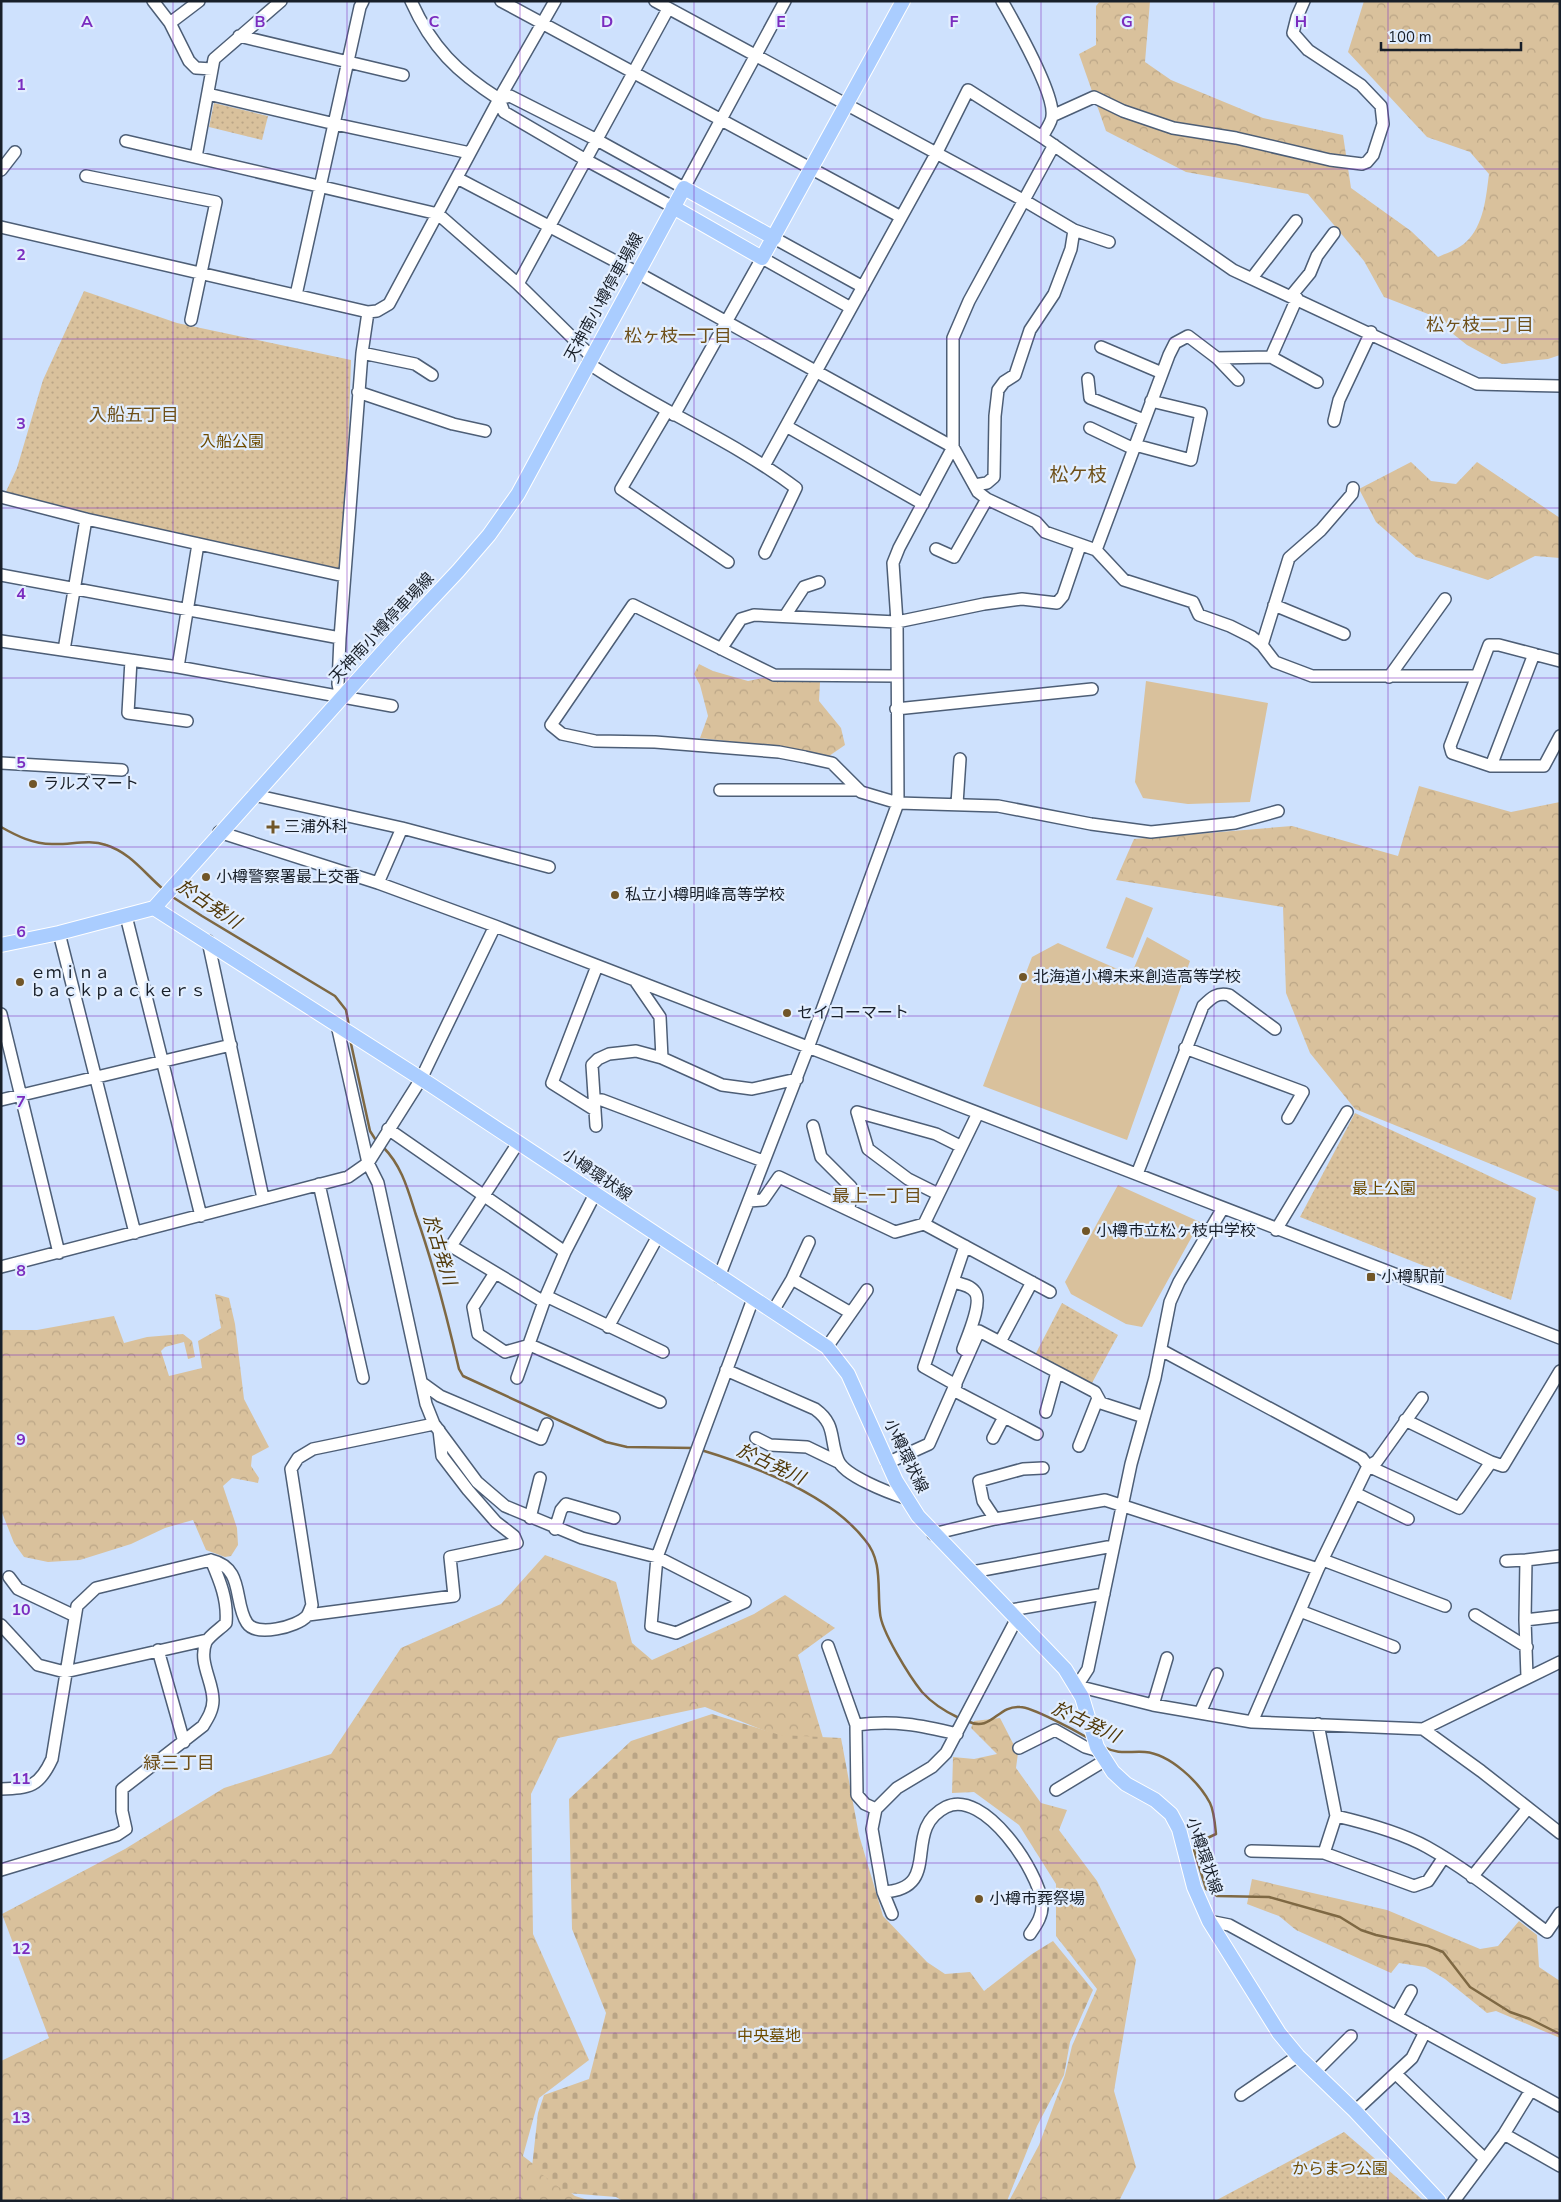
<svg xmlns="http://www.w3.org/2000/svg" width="1561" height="2202" viewBox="0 0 1561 2202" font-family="'Nunito Sans','Noto Sans JP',sans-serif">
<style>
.grass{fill:#d9c19c}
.forest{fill:url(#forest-crowns)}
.cemetery{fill:url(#cemetery-stones)}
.park{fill:url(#park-dots)}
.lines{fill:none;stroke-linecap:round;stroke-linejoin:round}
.stream{stroke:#7e6843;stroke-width:2.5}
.minor-casing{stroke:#4d5e76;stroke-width:14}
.major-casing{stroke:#fff;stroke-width:16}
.minor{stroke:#fff;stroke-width:11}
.major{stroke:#aacdff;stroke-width:14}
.grid{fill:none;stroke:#7b2cbf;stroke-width:1;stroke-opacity:0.55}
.poi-dot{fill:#715628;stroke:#e2eeff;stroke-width:2}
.labels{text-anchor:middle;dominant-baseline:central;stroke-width:4.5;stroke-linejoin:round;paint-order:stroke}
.street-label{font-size:16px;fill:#181f29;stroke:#e2eeff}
.park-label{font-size:16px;fill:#6e4b00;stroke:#e2eeff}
.poi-label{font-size:16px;fill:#181f29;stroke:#e2eeff;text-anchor:start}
.neighbourhood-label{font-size:18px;fill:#6e501a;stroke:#e2eeff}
.water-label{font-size:18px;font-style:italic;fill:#503808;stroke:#e2eeff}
.quarter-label{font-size:19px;fill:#6e501a;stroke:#e2eeff}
.grid-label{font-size:16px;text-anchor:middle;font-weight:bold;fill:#7b2cbf;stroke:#e2eeff;stroke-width:4.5;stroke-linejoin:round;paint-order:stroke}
</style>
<defs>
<pattern id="forest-crowns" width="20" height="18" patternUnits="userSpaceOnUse" patternTransform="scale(1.25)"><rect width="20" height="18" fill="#d9c19c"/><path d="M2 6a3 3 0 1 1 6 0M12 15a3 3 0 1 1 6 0" fill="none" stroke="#baa586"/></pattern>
<pattern id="cemetery-stones" width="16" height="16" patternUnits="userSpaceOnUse" patternTransform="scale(1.25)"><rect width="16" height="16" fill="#d9c19c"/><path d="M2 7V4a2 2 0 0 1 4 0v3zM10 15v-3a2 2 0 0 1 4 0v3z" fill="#baa586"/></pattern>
<pattern id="park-dots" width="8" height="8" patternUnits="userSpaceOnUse" patternTransform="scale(1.25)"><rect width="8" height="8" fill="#d9c19c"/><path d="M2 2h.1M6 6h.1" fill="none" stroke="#baa586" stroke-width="1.8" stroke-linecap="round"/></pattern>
</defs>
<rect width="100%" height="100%" fill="#cee1fd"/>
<path class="grass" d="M1146,681L1268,703L1250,802L1188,804L1143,798L1135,782Z
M1126,897L1153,908L1133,958L1106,948Z
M1147,937L1190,961L1127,1140L983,1086L1032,957L1058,943L1131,975Z
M1118,1185L1200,1222L1142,1327L1126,1324L1071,1294L1065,1282Z"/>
<path class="forest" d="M1100,1H1150L1145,62L1171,80L1263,118L1343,135L1351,188L1411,231L1438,257C1447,253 1459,249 1466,242C1484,225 1486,197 1489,174L1470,152L1427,137L1348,52L1364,1H1560V355L1548,359L1502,364L1467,345L1428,314L1384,297L1364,261L1308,194L1186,172L1106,131L1079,54L1096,45V6Z
M1411,462L1431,481L1456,484L1477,462L1560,518V558L1535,556L1488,580L1416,557L1376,522L1359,489Z
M699,664L713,671L748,681L763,678L820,682L819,701L841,728L845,745L829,756L801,750L700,738L708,716L700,685L694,674Z
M1419,786L1511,812L1560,802V1192L1355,1109L1310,1053L1286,993L1283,907L1116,880L1134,839L1292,826L1398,856Z
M215,1294L229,1298L235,1324L244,1399L269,1447L252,1456L251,1466L259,1478L258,1483L232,1478L223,1486L237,1528L238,1545L231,1556L225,1557L206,1550L193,1520L165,1528L131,1544L80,1560L48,1562L24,1557L14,1543L1,1510V1330H37L114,1316L124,1343L147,1337L183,1334L192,1341L195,1357L188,1359L184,1342L165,1347L161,1351L169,1376L202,1368L198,1341L221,1328Z
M545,1555L616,1582L632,1643L652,1660L754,1614L785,1595L835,1628L798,1655L823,1738L778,1736L705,1707L558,1738L531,1794L533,1934L589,2060L539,2098L523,2156L575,2196L591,2201H1V2061L49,2038L2,1914L125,1849L224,1788L331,1754L401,1648L501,1604Z
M1000,1718L1018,1753L1016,1768L1041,1803L1067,1810L1059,1830L1097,1881L1136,1960L1114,2091L1136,2167L1119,2201H1009L1039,2145L1065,2075L1072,2046L1097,1989L1056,1936V1884L1019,1825L974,1792L952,1793L953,1757L974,1759L997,1754L971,1728L974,1721Z
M1252,1879L1387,1910L1480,1949L1498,1946L1519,1921L1537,1935L1539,1967L1560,1981V2038L1496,2011L1487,2013L1445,1979L1425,1967L1399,1963L1391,1973L1296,1930L1279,1916L1247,1904Z"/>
<path class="cemetery" d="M712,1714L780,1735L841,1738L859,1835L883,1916L927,1962L945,1974L970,1972L984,1991L1032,1954L1053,1941L1093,1990L1070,2042L1064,2075L1037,2126L1007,2201H623L616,2197L567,2193L532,2167L538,2113L544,2095L589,2079L606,2013L572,1929L569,1799L631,1741Z"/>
<path class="park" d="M214,103L268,116L262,140L209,127Z
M84,291L177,323L351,360L344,576L3,498L17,468L43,380Z
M1355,1113L1536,1198L1511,1300L1300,1217Z
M1062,1303L1118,1335L1092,1383L1035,1355Z
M1344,2132L1424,2201H1215Z"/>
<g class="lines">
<path class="stream" d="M1,827C17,836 33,844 52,844C70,845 89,839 106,845C131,853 144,873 163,889
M171,896L202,916L335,996L346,1010L349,1026
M350,1039L370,1131L377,1142
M383,1147C402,1166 408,1190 416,1215C434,1266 447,1317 459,1369L463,1376L606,1442L627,1447L693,1448
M701,1450C754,1466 830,1495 865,1540C883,1561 877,1588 880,1613C881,1631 910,1677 922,1692C932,1703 946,1712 959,1718
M967,1721C992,1733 997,1705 1020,1707C1032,1707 1076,1731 1088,1738
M1104,1747C1119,1755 1129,1751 1145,1752C1170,1754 1199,1782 1210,1803C1214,1811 1215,1824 1216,1834L1201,1841L1194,1850L1206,1889L1217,1896L1269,1897L1340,1917L1361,1930L1376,1935L1428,1946L1443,1952L1470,1987L1510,2012L1530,2019L1560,2034"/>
<g class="minor-casing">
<path id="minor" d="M153,1L170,23L189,61L196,68L212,69
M411,1C432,48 457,72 499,99
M501,1L901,217
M655,1L1025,201L1074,230L1071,249L1054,294L1030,330L1015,375L1004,382L998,390L995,416L994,477L987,483L974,485
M1002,1C1014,22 1055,94 1052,116C1052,122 1045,131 1042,137
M170,23L199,1
M239,36L403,75
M208,94L335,124L470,153
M1052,116L1094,97L1123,111L1173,128L1236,138L1330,160L1362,164L1367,162L1373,155L1383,124L1381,106L1361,85L1308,50L1293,33L1297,17L1304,1
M126,141L438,214L518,284L592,357
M196,157L214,59L281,1
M1,170L15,152
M86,176L216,202L191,320
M457,178L638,273L953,447L978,492L987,499L1036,522L1045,532L1096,550L1124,580L1193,602L1199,615L1230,626L1252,637L1262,645L1275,662L1312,676H1476
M673,207L586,160L504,112L499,99L510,96L597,140L684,188L785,1
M1,227L368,312L377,311L389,304L499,99L555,1
M1074,230L1109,242
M774,238L863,287
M1252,278L1296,221
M518,284L668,9
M296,295L360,7L363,1
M1291,296L1310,273L1317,256L1334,233
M1101,347L1162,373
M362,353L415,364L432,375
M1271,357L1297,298
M1217,358L1238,380
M588,363C655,409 731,439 796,488L765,553
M1088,379L1090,398L1144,420
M358,392L453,424L485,431
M667,411L621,489L728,562
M674,415L762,258L851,308
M1334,421L1339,400L1371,332
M786,426L923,504
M1090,428L1134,449
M1135,445L1191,460L1201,413L1151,401
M765,464L936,154L968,90L1042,137L1233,270L1477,384L1560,386
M1,497L86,519L344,576
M936,549L954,557L987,499
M1096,550L1169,355L1175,343L1188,336L1217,358L1271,357L1317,382
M1,575L340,638
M1274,605L1344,634
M785,616L804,587L819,582
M1,641L178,667L392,706
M1262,645L1289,558L1321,530L1352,494L1353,488
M721,649L741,619L754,615L897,622L984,604L1022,599L1057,603L1063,596L1080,546
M64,650L86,519
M131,660L128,713L187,721
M1560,661L1499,645H1489L1450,746L1452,753L1491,766H1544L1560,736
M178,667L198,544
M896,676L774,675L633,605L551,725L562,734L595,741L655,742L779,752L805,757L832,763L861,792L898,803L998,806L1091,824L1151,832L1235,823L1278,811
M1389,677L1445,599
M341,698L338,684L340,638L362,353L368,312
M896,709L1092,689
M1,763L122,770
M1491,766L1534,654
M720,790H859
M254,795L402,828L549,867
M957,804L960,759
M219,832L378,883L495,926L1560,1338
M378,883L402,828
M126,916L201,1216
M59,933L135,1233
M208,941L263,1198
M636,982L660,1017L662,1058
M1,1014L59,1253
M337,1025L368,1163L378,1183L426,1404L434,1424L477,1482L505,1506L582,1538L657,1557L745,1602L676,1633L651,1626L657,1557L753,1299
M1185,1048L1303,1092L1288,1118
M1,1100L231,1045
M594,1100H602L763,1161
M595,1110L552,1083L597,966
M596,1126L592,1065L598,1059L609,1054L636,1051L662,1058L722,1085L752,1089L797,1079
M813,1126L821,1157L851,1187L849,1210
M388,1129L565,1252
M518,1143L451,1246L544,1302
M1137,1174L1203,1006C1211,998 1217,992 1229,995L1275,1029
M319,1184L363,1378
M938,1194L908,1179L868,1149L857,1112L936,1134L960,1146
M749,1201L763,1200L779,1177L895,1232L924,1224L1050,1292
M1223,1208L1179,1282L1170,1302L1155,1378L1131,1464L1088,1669L1077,1686L1153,1705L1252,1722L1423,1729L1560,1662
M924,1224L978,1113
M1276,1230L1347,1112
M1,1267L348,1177L368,1163L421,1079L495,926
M495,1273L473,1307L478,1334L505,1352L530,1345L660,1402
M719,1277L808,1048L898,803L897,622L893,563L899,548L953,447V338L969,301L1054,145
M792,1279L851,1313
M953,1282C961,1284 970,1285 975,1292C983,1303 967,1337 963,1349L969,1353
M546,1296L663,1352
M773,1311L792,1279L809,1242
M608,1327L658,1236
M1000,1342L1032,1282
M827,1347L867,1290
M1161,1350L1362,1458L1368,1466L1459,1508L1491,1462L1503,1466L1560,1371
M726,1370L815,1409C837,1425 829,1439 838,1460C844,1476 890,1493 905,1498
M517,1378L546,1296L565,1252L595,1194
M422,1383L440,1396L541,1439L547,1424
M956,1385L924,1367L965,1246
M953,1390L1037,1434
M1046,1412L1057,1372
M1405,1420L1491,1462
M756,1438L770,1445L807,1447L838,1462
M993,1438L1004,1417
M1079,1446L1098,1398
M887,1463L929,1444L979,1331L1095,1392L1101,1403L1144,1417
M1355,1493L1408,1519
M530,1518L540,1478
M995,1519L983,1501L979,1481L1023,1469L1043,1468
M555,1529L561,1510L566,1504L614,1518
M933,1534L995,1519L1105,1500L1318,1569
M1323,1560L1445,1606
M1506,1561L1526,1560
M972,1572L1113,1546
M9,1577L18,1589L75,1616
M1011,1610L1104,1594
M1300,1611L1394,1647
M308,1615L454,1596L450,1557L517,1543L514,1536L496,1522L468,1490L442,1456L439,1430
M1475,1615L1527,1647
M1525,1620L1560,1616
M1,1625L38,1665L65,1672L207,1640
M828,1646L856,1725L857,1795L865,1804L876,1809
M158,1650L184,1742
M1527,1677L1525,1620L1526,1560L1560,1556
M1153,1705L1167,1658
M1200,1713L1217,1674
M1252,1722L1318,1569L1368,1466L1377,1461L1422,1398
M1318,1724L1336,1816L1324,1853
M856,1725C894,1720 920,1725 957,1734
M1423,1729L1481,1771L1560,1833
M1019,1748L1055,1730L1085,1747L1099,1751
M1,1789C30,1788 39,1787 52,1759L77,1606L96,1588L211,1560C245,1568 233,1602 247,1623C256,1637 297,1627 307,1616C309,1613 310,1609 312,1605L291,1469L298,1458L313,1449L434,1424
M1056,1790L1104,1761
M1336,1816C1366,1823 1400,1832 1427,1847C1470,1871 1508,1903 1547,1932L1560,1913
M1251,1851L1324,1853L1414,1886L1428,1881L1444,1857
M1,1870L117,1835L126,1829L122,1811V1789L203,1726C208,1718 213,1710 213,1700C213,1681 198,1662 206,1642C210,1635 220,1629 226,1623C228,1600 220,1581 211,1560
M1472,1877L1528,1808
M883,1892C945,1889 900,1830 946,1807C984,1788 1039,1872 1042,1903C1043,1915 1037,1924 1030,1934
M892,1914L883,1892L872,1829L876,1809L897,1788L932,1767L946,1753L1017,1618
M1209,1921L1229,1925L1560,2106
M1397,2016L1411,1991
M1315,2072L1351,2036
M1396,2074L1485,2159
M1241,2095L1298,2056
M1355,2111L1412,2058L1425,2032
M1504,2134L1560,2166
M1454,2201L1504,2134L1531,2090"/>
</g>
<g class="major-casing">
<path id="major" d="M673,207L762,258L903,1
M154,908L431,1085L827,1347L848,1374L896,1481L918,1516L1065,1669L1082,1697L1097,1747L1113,1772L1126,1784L1155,1800L1171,1814L1179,1829L1194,1887L1209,1921L1279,2033L1298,2056L1355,2111L1439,2201
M1,945L59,933L154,908L396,637L458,571L489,535L518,494L684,188L774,238"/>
</g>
<use href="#minor" class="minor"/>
<use href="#major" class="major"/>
</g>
<path class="grid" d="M173,1V2201M347,1V2201M520,1V2201M694,1V2201M867,1V2201M1041,1V2201M1214,1V2201M1388,1V2201M1,169H1560M1,339H1560M1,508H1560M1,678H1560M1,847H1560M1,1016H1560M1,1186H1560M1,1355H1560M1,1524H1560M1,1694H1560M1,1863H1560M1,2033H1560"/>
<g class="poi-dot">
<circle cx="33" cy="784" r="5"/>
<path d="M270.5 819.5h5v5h5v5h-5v5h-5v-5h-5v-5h5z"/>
<circle cx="206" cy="877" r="5"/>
<circle cx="615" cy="895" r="5"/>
<circle cx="1023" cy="977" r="5"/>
<circle cx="20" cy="982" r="5"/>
<circle cx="787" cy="1013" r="5"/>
<circle cx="1086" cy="1231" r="5"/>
<rect x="1366" y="1272" width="10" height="10" rx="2.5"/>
<circle cx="979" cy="1899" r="5"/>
</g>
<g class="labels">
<g class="street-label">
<text transform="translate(604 297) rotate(-61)">天神南小樽停車場線</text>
<text transform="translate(382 628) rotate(-47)">天神南小樽停車場線</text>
<text transform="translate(597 1175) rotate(34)">小樽環状線</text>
<text transform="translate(906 1456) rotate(64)">小樽環状線</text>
<text transform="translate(1204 1856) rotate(71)">小樽環状線</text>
</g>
<g class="park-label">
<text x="232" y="442">入船公園</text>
<text x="1384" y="1189">最上公園</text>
<text x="769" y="2036">中央墓地</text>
<text x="1340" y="2169">からまつ公園</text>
</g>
<g class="poi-label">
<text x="43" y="784">ラルズマート</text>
<text x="284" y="827">三浦外科</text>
<text x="216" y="877">小樽警察署最上交番</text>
<text x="625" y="895">私立小樽明峰高等学校</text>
<text x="30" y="973">ｅｍｉｎａ<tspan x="30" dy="18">ｂａｃｋｐａｃｋｅｒｓ</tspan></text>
<text x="1033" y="977">北海道小樽未来創造高等学校</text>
<text x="797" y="1013">セイコーマート</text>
<text x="1096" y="1231">小樽市立松ヶ枝中学校</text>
<text x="1381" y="1277">小樽駅前</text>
<text x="989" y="1899">小樽市葬祭場</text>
</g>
<g class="neighbourhood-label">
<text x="1480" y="325">松ヶ枝二丁目</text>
<text x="678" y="336">松ヶ枝一丁目</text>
<text x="134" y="415">入船五丁目</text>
<text x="877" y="1196">最上一丁目</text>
<text x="179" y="1763">緑三丁目</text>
</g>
<g class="water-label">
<text transform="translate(209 904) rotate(34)">於古発川</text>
<text transform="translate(440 1250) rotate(73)">於古発川</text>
<text transform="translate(771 1464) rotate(25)">於古発川</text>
<text transform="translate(1086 1722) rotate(25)">於古発川</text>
</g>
<g class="quarter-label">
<text x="1078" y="475">松ケ枝</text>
</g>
</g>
<g class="grid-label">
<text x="87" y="27">A</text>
<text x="260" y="27">B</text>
<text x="434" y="27">C</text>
<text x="607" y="27">D</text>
<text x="781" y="27">E</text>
<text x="954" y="27">F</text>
<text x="1127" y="27">G</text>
<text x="1301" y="27">H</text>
<text x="21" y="90">1</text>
<text x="21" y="260">2</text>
<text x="21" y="429">3</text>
<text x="21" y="599">4</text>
<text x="21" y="768">5</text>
<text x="21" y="937">6</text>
<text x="21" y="1107">7</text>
<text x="21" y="1276">8</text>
<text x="21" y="1445">9</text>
<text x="21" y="1615">10</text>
<text x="21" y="1784">11</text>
<text x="21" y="1954">12</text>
<text x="21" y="2123">13</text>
</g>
<rect width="1561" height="2202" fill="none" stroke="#181f29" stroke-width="5"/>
<path d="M1381 42v8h140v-8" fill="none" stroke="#181f29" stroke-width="2.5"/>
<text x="1388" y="42" font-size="15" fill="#181f29" stroke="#e2eeff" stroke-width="4" paint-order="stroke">100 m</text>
</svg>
